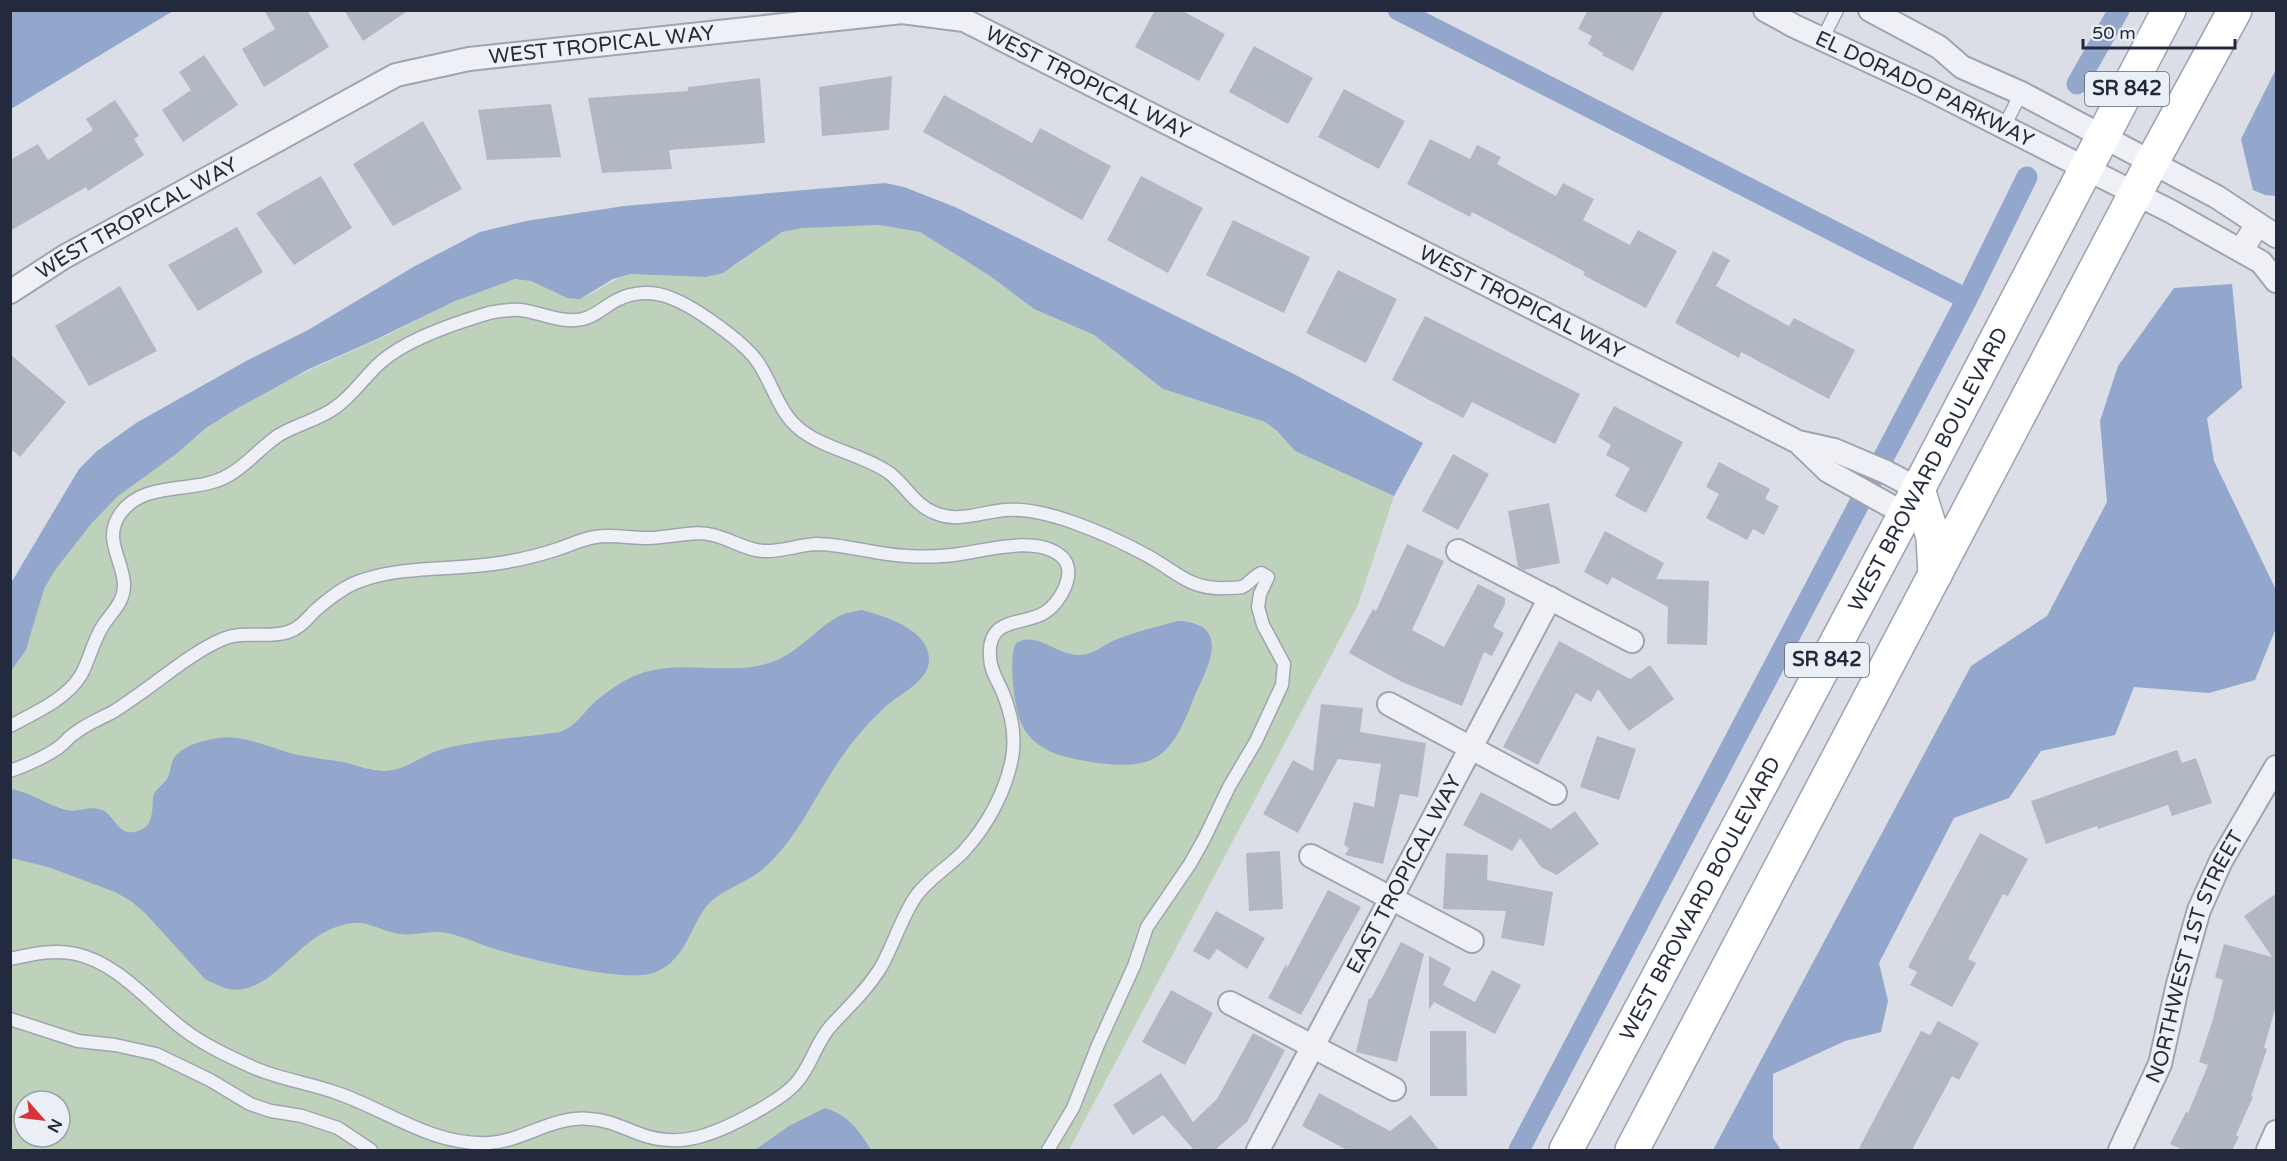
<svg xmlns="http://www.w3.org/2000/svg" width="2287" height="1161" viewBox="0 0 2287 1161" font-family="'Varela Round',sans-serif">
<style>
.green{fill:#bed2bb;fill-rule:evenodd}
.water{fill:#92a7cb}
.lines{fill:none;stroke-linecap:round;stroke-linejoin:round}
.canal{stroke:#92a7cb;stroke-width:21}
.building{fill:#b2b7c4}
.lane-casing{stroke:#a0a4b1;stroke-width:15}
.street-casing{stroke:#a0a4b1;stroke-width:26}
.primary-casing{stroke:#9aa1b4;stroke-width:36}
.lane{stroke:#eef0f5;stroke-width:12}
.street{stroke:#eef0f5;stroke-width:22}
.primary{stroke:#fff;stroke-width:33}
.labels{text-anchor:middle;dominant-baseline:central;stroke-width:4.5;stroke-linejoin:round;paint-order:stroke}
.shield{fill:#eaeef5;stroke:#5f6575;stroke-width:1.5}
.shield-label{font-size:20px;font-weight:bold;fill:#242a3e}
.street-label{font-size:21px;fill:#242a3e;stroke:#eaeef5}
</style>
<rect width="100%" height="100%" fill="#dbdee7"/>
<path class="green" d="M879,225L920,232L990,276L1034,309L1094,335L1163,389L1265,422L1277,431L1295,451L1394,496L1358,605L1069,1150H11L10,671C35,645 31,619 44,589C59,556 90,524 116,498C134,481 156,469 175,454C186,446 196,435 208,427C260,390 319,366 377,340C421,320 464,291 512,280C535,274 554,299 576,298C593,298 610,278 629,275C654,269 682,279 708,276C738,272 754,246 779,234C801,223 854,226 879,225ZM24,1101H60V1137H24Z"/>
<path class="water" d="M11,10H173V11L11,109Z
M2276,69V196L2265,195L2253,190L2241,139Z
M885,183L904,187L955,207L1290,372L1423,443L1394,496L1295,451L1277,431L1265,422L1163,389L1094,335L1034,309L990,276L920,232L879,225L802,228L782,232L723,273L706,277L631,274L613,279L580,299L567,298L531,281L515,279L455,301L375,340L309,369L236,409L206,428L176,454L118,496L91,524L55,570L44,589L26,650L11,671V583L79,469L97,451L136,423L248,360L308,330L415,266L480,232L526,221L624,206Z
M2232,284L2242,388L2207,418L2214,461L2276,590V628L2255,680L2209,693L2134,687L2115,735L2041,751L2009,798L1954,818L1879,963L1888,1001L1881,1032L1845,1041L1773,1074V1138L1781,1150H1713L1971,666L2047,616L2107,502L2100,421L2118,366L2174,288Z
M862,610C884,616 931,630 929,661C928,682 899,694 885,707C870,721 855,738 843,755C816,793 798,839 763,869C745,884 719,890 705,908C689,931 684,962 653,973C624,983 524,958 492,948C476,943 456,933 439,932C425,931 410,937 395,933C380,930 368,921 352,923C302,930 282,982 243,989C229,992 217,985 205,979L146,914L131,901L115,892L48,867L11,858V789C30,792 47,805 66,810C77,813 90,805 102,810C116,816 118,838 138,831C154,826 152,810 153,797C154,790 163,785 167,779C171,773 170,764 174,758C183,745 204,740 219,738C241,734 268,747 290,753C309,758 329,759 348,763C360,767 370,770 383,771C404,772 423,754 443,749C481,739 521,738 560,732C577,726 584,711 597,700C608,691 619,683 632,677C677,656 726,678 772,662C801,652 819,624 844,614C850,612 857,611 862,610Z
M1177,621C1232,623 1209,665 1195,695C1186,717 1176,748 1153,759C1133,769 1101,764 1080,760C1058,756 1035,749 1023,727C1014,711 1008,659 1016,643C1037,631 1055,654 1077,655C1092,656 1102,646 1115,640C1134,632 1157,627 1177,621Z
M825,1108C848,1115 859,1130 871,1150H755L789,1126Z"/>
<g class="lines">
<path class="canal" d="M1398,10L1967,299
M2077,84L2119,10
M1519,1150L1967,299L2027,177"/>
</g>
<path class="building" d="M264,10H307L329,47L264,87L242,49L275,29Z
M344,10H409L363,41Z
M1155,10H1181L1225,34L1199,81L1135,47Z
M1588,10H1664L1633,71L1602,55L1603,53L1588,44L1592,36L1578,29Z
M1254,46L1313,78L1288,124L1229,92Z
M204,55L238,105L183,142L162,110L191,90L179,72Z
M892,76L889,130L822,136L819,87Z
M760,78L765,143L669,150L672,169L602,173L588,98L688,91V87Z
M1344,89L1405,121L1379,169L1318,137Z
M944,95L1032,143L1040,128L1111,166L1082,220L923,132Z
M115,100L139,136L134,139L144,155L88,191L86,187L10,231V160L38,144L48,160L93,130L86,119Z
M551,104L561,157L487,160L478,110Z
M423,121L462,189L393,226L353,164Z
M1430,139L1470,159L1477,145L1501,157L1497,164L1556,196L1563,183L1594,199L1583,220L1630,245L1638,230L1677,251L1646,308L1583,275L1585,272L1472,212L1470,217L1407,184Z
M321,176L352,228L294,265L256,213Z
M1141,176L1203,208L1168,273L1107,240Z
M1233,220L1310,257L1284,313L1206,275Z
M237,227L263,272L198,311L168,265Z
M1713,251L1730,260L1716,286L1789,326L1794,318L1855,350L1829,399L1741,352L1739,358L1675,323Z
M1338,270L1397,299L1366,363L1306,333Z
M120,286L157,351L89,386L55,326Z
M1425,316L1580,394L1555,444L1472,402L1463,418L1392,380Z
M10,354L66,402L20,457L10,448Z
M1614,406L1683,442L1646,513L1615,496L1630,468L1606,455L1611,445L1598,437Z
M1453,454L1489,474L1458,530L1422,511Z
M1719,462L1770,489L1765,499L1779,506L1764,535L1753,529L1747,540L1706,518L1719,494L1706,487Z
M1549,503L1560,563L1524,570L1518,567L1508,511Z
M1605,531L1664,563L1656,579L1709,581L1707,645L1667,644L1668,607L1612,577L1608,585L1584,572Z
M1407,544L1444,561L1412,630L1444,647L1478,584L1505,598V604L1493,627L1504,633L1492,656L1484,652L1462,706L1402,682L1349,653L1373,609L1376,611Z
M1559,641L1630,679L1650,665L1674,699L1629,731L1598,689L1591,702L1576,693L1538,765L1503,747Z
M1321,704L1363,708L1360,732L1426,743L1418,797L1400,794L1383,864L1345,855L1349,848L1344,845L1354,802L1374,807L1381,764L1338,759L1298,833L1263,814L1293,760L1313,771Z
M1597,736L1636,749L1619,800L1580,787Z
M2177,750L2182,763L2196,758L2212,803L2172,816L2168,805L2098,829L2097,826L2046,844L2031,801Z
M1481,792L1551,829L1575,811L1599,844L1557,875L1541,867L1520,838L1512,851L1463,825Z
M1980,833L2028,859L2008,896L2003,894L1968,959L1976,963L1952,1007L1910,985L1917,972L1908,967Z
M1280,851L1283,909L1249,911L1246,853Z
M1446,853L1488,855L1487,880L1553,892L1544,946L1501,938L1506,911L1443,909Z
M1328,890L1361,907L1301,1015L1268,998L1286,964L1287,968Z
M2277,893V1002L2264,1048L2267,1049L2251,1096L2253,1097L2236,1135L2239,1137L2232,1150H2183L2170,1144L2186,1112L2188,1113L2208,1065L2199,1062L2213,1019L2223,980L2215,977L2224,944L2272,957L2244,916Z
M1216,911L1265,938L1247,969L1217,949L1209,960L1193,951Z
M1401,942L1424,954L1397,1062L1356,1052L1369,998L1371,999Z
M1429,956L1451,968L1443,985L1475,1002L1492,970L1521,985L1495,1034L1434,1002L1429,1010Z
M1171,990L1213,1013L1185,1065L1142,1042Z
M1938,1021L1979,1043L1959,1080L1952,1076L1912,1150H1858L1921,1031L1930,1035Z
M1430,1031H1466L1467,1096H1430Z
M1253,1033L1285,1050L1247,1122L1215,1150H1194L1163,1115L1133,1135L1113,1105L1161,1073L1193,1122L1217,1099Z
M1319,1093L1390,1131L1411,1115L1439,1150H1347L1302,1126Z"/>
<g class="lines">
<g class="lane-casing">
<path id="lane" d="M1822,40L1837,10
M2004,127L2021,93
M2236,248L2253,221
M2246,254L2262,227
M10,726C34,713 67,699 81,675C90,659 93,640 104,624C113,611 125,601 124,583C122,558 103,539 120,514C144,479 196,495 229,475C248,464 261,447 279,435C297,424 319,420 336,407C353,395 365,376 381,362C407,339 455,323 489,313C499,311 510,309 520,310C541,312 561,324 583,319C596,316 605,306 617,300C634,291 654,291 671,298C695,307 746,343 759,364C774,387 779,414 802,431C828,450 861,454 888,472C905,484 914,505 935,513C959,523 981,512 1005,510C1029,508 1053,515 1075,523C1100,532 1124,543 1148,556C1177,572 1190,590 1226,588C1231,588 1237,588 1242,587C1249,584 1254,576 1261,573L1268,577L1260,594L1258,607L1263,625L1284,664L1282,685L1256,741L1229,787L1204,839L1190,864L1147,927L1134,966L1098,1045L1073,1108L1048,1150
M10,771C27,765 43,758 58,748C72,737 63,741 78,731C89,723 101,718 113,712C124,705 135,697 145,690C170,672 195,651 223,639C244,630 266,639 288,632C301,628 308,617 318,608C331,597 346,585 363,580C404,566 451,570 493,564C515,561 537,556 558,549C570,545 582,539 595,537C612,534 630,538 648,538C670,538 692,530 713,535C731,539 745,550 763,551C781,552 798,545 816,544C846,544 876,555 907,556C925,557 942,557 960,554C987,550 1038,535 1062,557C1078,572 1060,604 1044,613C1022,626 987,616 990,657C990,670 998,681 1003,693C1011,713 1016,737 1012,758C1006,791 987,826 964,851C949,867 929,878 916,896C901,918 894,944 881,967C867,990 848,1007 830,1027C815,1044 811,1067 796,1083C781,1101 728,1128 705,1135C685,1142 660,1142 640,1134C623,1128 609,1120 590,1119C553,1115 524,1141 489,1143C434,1146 390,1112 340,1094C311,1083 281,1080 252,1067C228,1056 204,1045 183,1029C150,1004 118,963 76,954C54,949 32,954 10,959
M10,1019L78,1041L115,1045L156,1054L210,1080L250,1104L271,1111L302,1116L338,1128L371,1150"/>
</g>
<g class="street-casing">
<g id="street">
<path id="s1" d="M1765,10L1794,26L1925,87L2170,211L2261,262L2276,281"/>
<path d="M1870,10L1939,47L1962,67L2021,93L2217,197L2276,236"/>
<path id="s2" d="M10,292L64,257L396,75L469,59L902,12L964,20L1798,442L1834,450L1886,472L1918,489"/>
<path d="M1799,443L1828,471L1905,514"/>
<path d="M1458,551L1632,641"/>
<path d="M1389,704L1555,793"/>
<path d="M1311,856L1472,941"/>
<path d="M1230,1003L1394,1089"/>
<path id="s3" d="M1258,1150L1550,598"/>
<path id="s4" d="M2120,1150L2160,1064L2178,984L2199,910L2221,861L2276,767"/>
<path d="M2268,1150L2276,1132"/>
</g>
</g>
<g class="primary-casing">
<g id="primary">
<path d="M1918,489L1933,537L1935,575"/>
<path id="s5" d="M1566,1150L1905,514L2169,10"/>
<path d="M1632,1150L2152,162L2235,10"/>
</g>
</g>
<use href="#lane" class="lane"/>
<use href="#street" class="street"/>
<use href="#primary" class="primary"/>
</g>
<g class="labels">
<g class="shield">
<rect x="2085" y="72" width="84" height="34" rx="4.5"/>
<rect x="1785" y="643" width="84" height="34" rx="4.5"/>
</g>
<g class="shield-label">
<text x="2127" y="89">SR 842</text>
<text x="1827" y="660">SR 842</text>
</g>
<g class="street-label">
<text stroke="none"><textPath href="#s2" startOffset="651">WEST TROPICAL WAY</textPath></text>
<text stroke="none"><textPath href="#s2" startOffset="1155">WEST TROPICAL WAY</textPath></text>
<text stroke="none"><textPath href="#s1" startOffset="178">EL DORADO PARKWAY</textPath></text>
<text stroke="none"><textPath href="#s2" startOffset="147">WEST TROPICAL WAY</textPath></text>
<text stroke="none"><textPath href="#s2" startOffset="1641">WEST TROPICAL WAY</textPath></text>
<text stroke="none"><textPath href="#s5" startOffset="771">WEST BROWARD BOULEVARD</textPath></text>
<text stroke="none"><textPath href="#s3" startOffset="312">EAST TROPICAL WAY</textPath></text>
<text stroke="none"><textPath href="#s5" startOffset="285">WEST BROWARD BOULEVARD</textPath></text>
<text stroke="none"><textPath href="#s4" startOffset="208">NORTHWEST 1ST STREET</textPath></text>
</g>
</g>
<rect width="2287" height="1161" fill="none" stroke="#242a3e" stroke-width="24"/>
<g transform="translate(42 1119) rotate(118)"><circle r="28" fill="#eaeef5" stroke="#9ba0ac" stroke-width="1.5"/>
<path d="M0-4.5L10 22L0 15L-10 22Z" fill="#da3337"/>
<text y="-9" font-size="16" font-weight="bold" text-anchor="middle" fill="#242a3e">N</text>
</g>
<path d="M2083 39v9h152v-9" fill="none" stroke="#242a3e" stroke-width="3"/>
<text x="2092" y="39" font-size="18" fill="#242a3e" stroke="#eaeef5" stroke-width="4.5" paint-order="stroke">50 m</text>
</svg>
